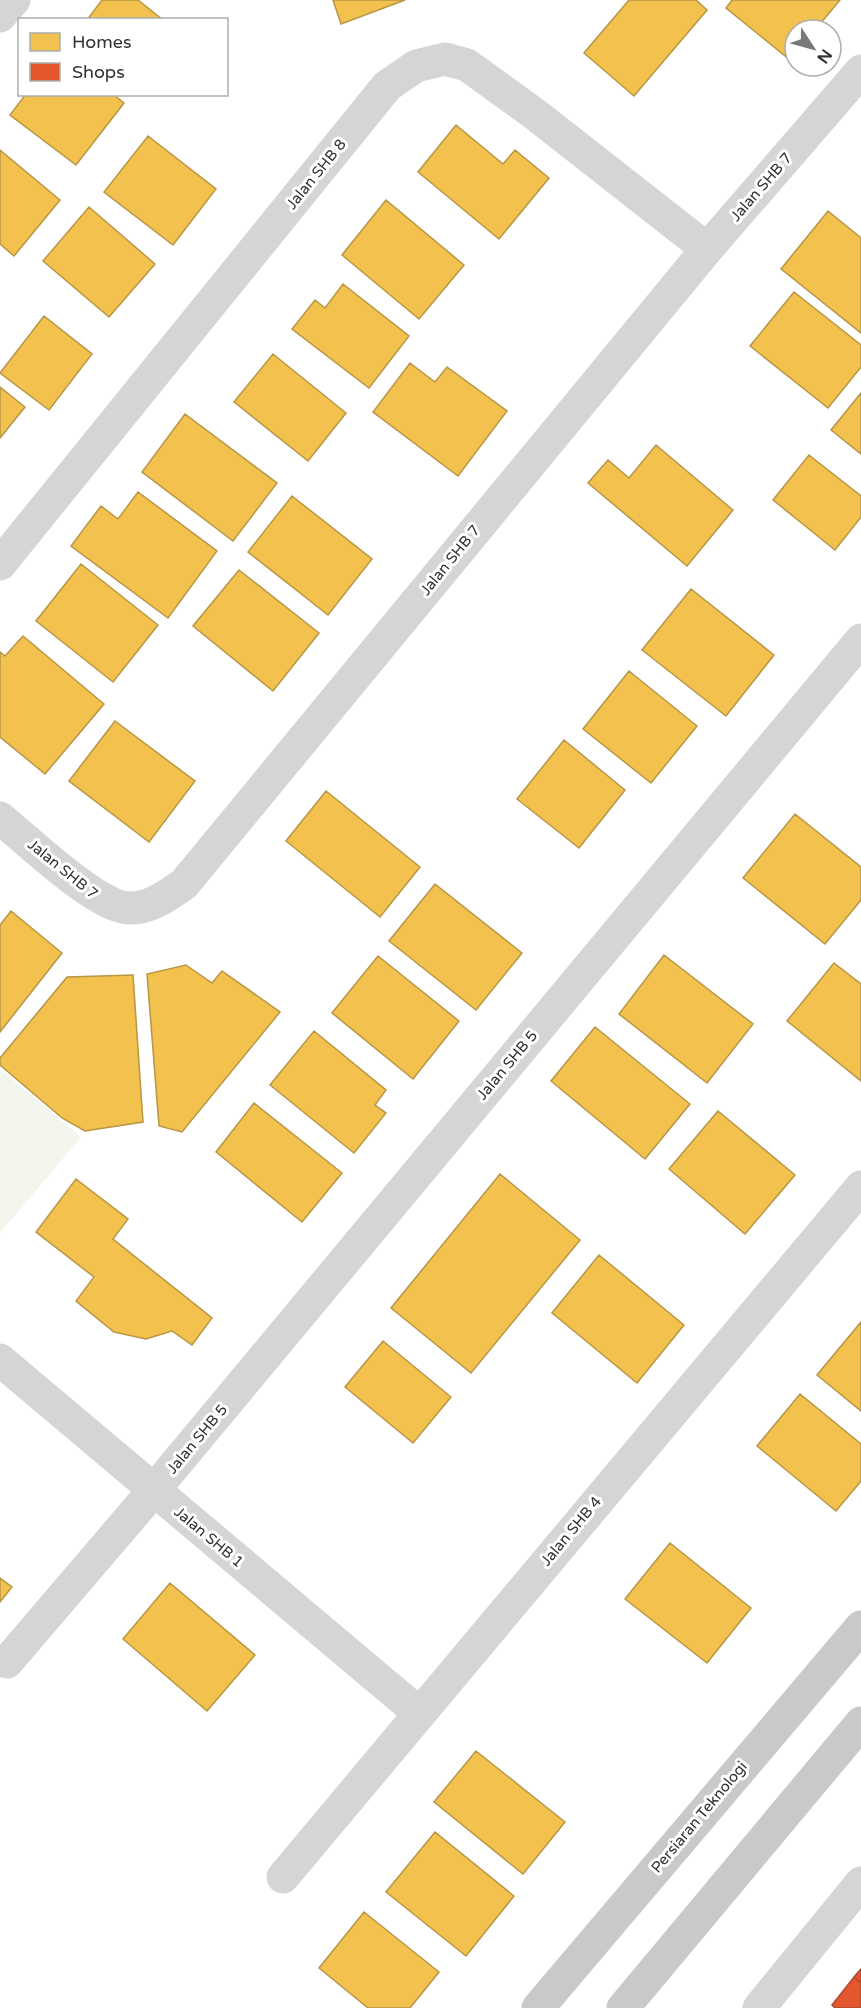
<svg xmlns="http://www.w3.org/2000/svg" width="861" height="2008" viewBox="0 0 861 2008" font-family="'Varela Round',sans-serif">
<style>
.green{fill:#f3f6ed}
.homes{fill:#f2c14e;stroke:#b89645;stroke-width:1.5}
.shops{fill:#e4572e;stroke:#ae4c2f;stroke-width:1.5}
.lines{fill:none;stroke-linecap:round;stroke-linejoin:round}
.minor{stroke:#d5d5d5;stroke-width:33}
.major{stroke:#c9c9c9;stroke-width:33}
.labels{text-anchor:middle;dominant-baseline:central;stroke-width:6;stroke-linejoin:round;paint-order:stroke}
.street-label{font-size:15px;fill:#313131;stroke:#fff}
</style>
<rect width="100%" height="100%" fill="#fff"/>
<path class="green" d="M0,1069L81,1137L0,1233Z"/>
<path class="homes" d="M102,0H138L163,20H87Z
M333,0H405L341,24Z
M629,0H696L707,10L634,96L584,53Z
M732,0H840L815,30H795V54L790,60L726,8Z
M26,94H113L124,103L76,165L10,115Z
M456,125L503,164L515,150L549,178L499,239L418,172Z
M148,136L216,189L173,245L104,192Z
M0,150L60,200L14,256L0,244Z
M386,200L464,265L419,319L342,255Z
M89,207L155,264L109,317L43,261Z
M828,211L861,238V333L781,269Z
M343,284L409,336L369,388L292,329L315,300L325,308Z
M794,292L861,345V367L828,408L750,346Z
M44,316L92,354L49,410L0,373Z
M273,354L346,413L308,461L234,402Z
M410,363L435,382L447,367L507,411L458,476L373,412Z
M0,387L25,407L0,438Z
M861,393V454L831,430Z
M185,414L277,483L233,541L142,472Z
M656,445L733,510L687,566L588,483L608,460L629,478Z
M809,455L861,496V517L835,550L773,500Z
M138,492L217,551L168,618L71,546L101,506L118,519Z
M292,496L372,559L328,615L248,552Z
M81,564L158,625L113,682L36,621Z
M239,570L319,633L273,691L193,626Z
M691,589L774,655L726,716L642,650Z
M23,636L104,704L45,774L0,737V652L5,656Z
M629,671L697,726L651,783L583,729Z
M115,721L195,781L149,842L69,781Z
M564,740L625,790L579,848L517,799Z
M326,791L420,867L380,917L286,841Z
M795,814L861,867V900L825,944L743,878Z
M435,884L522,953L476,1010L389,941Z
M11,911L62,953L0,1032V925Z
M664,955L753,1024L707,1083L619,1014Z
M378,956L459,1021L413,1079L332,1013Z
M834,963L861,984V1081L787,1021Z
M186,965L212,983L222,971L280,1012L182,1132L159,1126L147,974Z
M133,975L143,1122L85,1131L62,1118L0,1065V1058L67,977Z
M595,1027L690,1104L645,1159L551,1081Z
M314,1031L386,1090L375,1105L386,1113L354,1153L270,1085Z
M254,1103L342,1173L302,1222L216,1152Z
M718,1111L795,1175L745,1234L669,1169Z
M500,1174L580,1240L471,1373L391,1308Z
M76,1179L128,1219L113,1239L212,1318L192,1345L172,1331L146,1339L114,1332L76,1301L94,1277L36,1232Z
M599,1255L684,1325L637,1383L552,1313Z
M861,1322V1411L817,1375Z
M383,1341L451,1397L413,1443L345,1387Z
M800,1394L861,1444V1481L836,1511L757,1446Z
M670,1543L751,1608L707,1663L625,1599Z
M0,1578L12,1587L0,1602Z
M170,1583L255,1655L207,1711L123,1639Z
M476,1751L565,1822L523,1874L434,1802Z
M435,1832L514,1896L466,1956L386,1892Z
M364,1912L439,1972L410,2008H368L319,1968Z"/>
<path class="shops" d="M861,1969V1983L854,1977Z
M854,1977L861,1983V2008H835L832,2005Z"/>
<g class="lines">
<path class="minor" d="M0,16L14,0
M0,564L387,86L416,66L445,59L467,65L536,115L707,249
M0,818C28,841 97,907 129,908C150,909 168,895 184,884L707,249L861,71
M0,1360L419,1713
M7,1662L154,1490L861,640
M283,1877L861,1187
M759,2008L861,1883"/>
<path class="major" d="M538,2008L861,1627
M623,2008L861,1723"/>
</g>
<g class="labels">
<g class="street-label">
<text transform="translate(316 174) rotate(-51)">Jalan SHB 8</text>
<text transform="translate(761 187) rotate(-49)">Jalan SHB 7</text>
<text transform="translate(450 560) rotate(-51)">Jalan SHB 7</text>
<text transform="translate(63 869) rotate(39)">Jalan SHB 7</text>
<text transform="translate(507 1065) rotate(-50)">Jalan SHB 5</text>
<text transform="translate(197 1439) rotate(-50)">Jalan SHB 5</text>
<text transform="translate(571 1531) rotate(-50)">Jalan SHB 4</text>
<text transform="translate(209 1537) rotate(40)">Jalan SHB 1</text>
<text transform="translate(699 1817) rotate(-50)">Persiaran Teknologi</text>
</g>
</g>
<rect x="18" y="18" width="210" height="78" fill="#ffffff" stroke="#adadad" stroke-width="1.5"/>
<rect x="30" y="33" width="30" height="18" fill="#f2c14e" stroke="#adadad" stroke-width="1.5"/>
<text x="72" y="48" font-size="18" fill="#313131">Homes</text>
<rect x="30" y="63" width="30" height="18" fill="#e4572e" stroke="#adadad" stroke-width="1.5"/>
<text x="72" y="78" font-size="18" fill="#313131">Shops</text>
<g transform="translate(813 48) rotate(126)"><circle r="28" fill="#ffffff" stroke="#adadad" stroke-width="1.5"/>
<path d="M0-4.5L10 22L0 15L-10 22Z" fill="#797979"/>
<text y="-9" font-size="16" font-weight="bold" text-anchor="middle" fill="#313131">N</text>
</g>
</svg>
